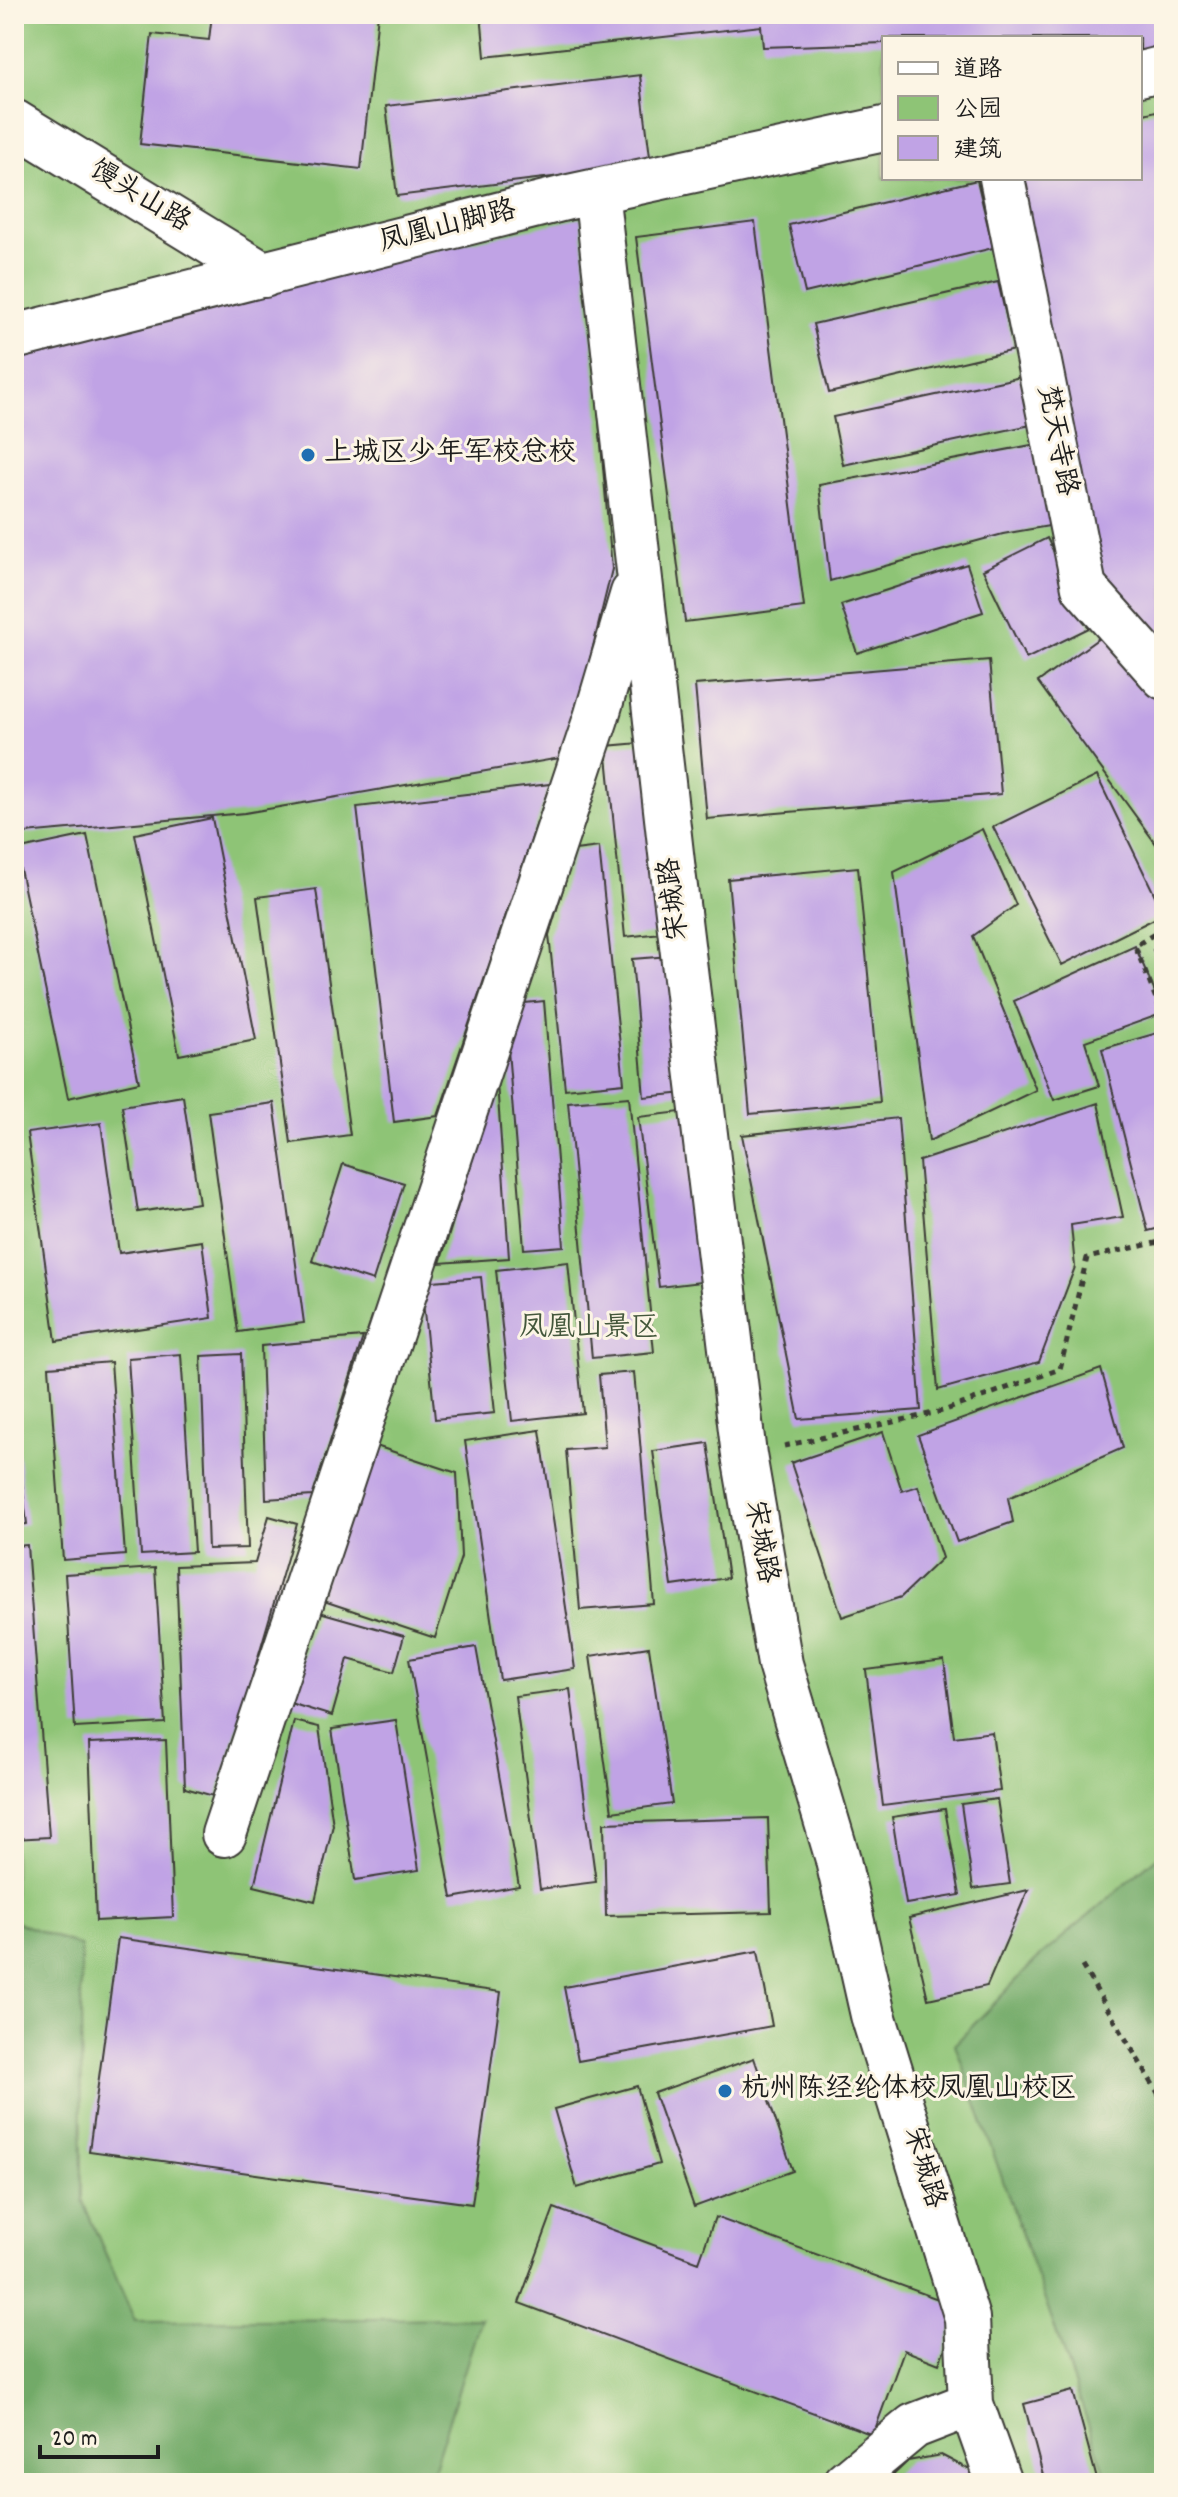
<svg xmlns="http://www.w3.org/2000/svg" width="1178" height="2497" viewBox="0 0 1178 2497" font-family="Dekko,'LXGW WenKai TC',sans-serif">
<style>
.green{fill:#8ec476;stroke:#557049;stroke-width:2;fill-rule:evenodd}
.forest{fill:#72aa67;stroke:#476342;stroke-width:2}
.building{fill:#c0a3e5}
.lines{fill:none;stroke-linecap:round;stroke-linejoin:round}
.minor-casing{stroke:#3b3a35;stroke-width:48}
.path{stroke:#3b3a35;stroke-width:5;stroke-dasharray:6 6;stroke-linecap:butt}
.minor{stroke:#fff;stroke-width:44}
.poi-dot{fill:#1f6fb2;stroke:#fcf5e5;stroke-width:3}
.labels{text-anchor:middle;dominant-baseline:central;stroke-width:6;stroke-linejoin:round;paint-order:stroke}
.street-label{font-size:28px;fill:#1c1c1c;stroke:#fcf5e5}
.poi-label{font-size:28px;fill:#1c1c1c;stroke:#fcf5e5;text-anchor:start}
.park-label{font-size:28px;fill:#44573c;stroke:#fcf5e5}
</style>
<rect width="100%" height="100%" fill="#fcf5e5"/>
<filter id="ink" filterUnits="userSpaceOnUse"><feTurbulence type="fractalNoise" baseFrequency=".0125" numOctaves="2"/><feDisplacementMap in="SourceGraphic" scale="16" xChannelSelector="R" yChannelSelector="G"/><feConvolveMatrix kernelMatrix="1 2 1 2 8 2 1 2 1" color-interpolation-filters="sRGB"/></filter>
<filter id="wash" filterUnits="userSpaceOnUse"><feTurbulence type="fractalNoise" baseFrequency=".006" numOctaves="4" result="noise"/><feDisplacementMap in="SourceGraphic" scale="32" xChannelSelector="R" yChannelSelector="G"/><feGaussianBlur stdDeviation="1.8" result="paint"/><feColorMatrix in="noise" values="0 0 0 0 0 0 0 0 0 0 0 0 0 0 0 0 0 1.4 0 .05"/><feComposite in="paint" operator="in"/></filter>
<g filter="url(#wash)">
<rect width="100%" height="100%" fill="#ede4c4"/>
<path class="green" d="M14,14H1164V2483H14ZM884,38H1140V178H884Z"/>
<path class="forest" d="M1164,1851V2483H1109L955,2044L1036,1960Z
M14,1921L81,1947L82,2200L135,2321L481,2318L429,2483H14Z"/>
<g id="blocks">
<path class="building" d="M212,14H378L361,169L140,144L152,34L209,40Z
M481,14H1164V55L1140,60V38H884V43L763,47L761,26L485,57Z
M640,75L651,165L397,196L386,106Z
M1164,109V677L1084,587L1002,178H1140V115Z
M977,180L993,248L805,293L789,225Z
M581,218L612,569L566,757L245,813L14,834V341Z
M755,222L804,607L685,622L636,237Z
M998,282L1014,350L829,393L813,324Z
M1021,377L1031,425L843,465L833,417Z
M1037,444L1055,525L1003,534L830,581L819,485Z
M1047,538L1091,627L1026,659L983,570Z
M967,564L983,612L857,653L841,605Z
M1109,631L1164,707V855L1038,682Z
M989,660L1001,794L707,819L695,685Z
M651,742L670,932L625,937L606,746Z
M1097,776L1164,914L1062,965L993,827Z
M550,784L438,1116L394,1122L357,807Z
M212,818L256,1040L179,1055L135,834Z
M982,829L1016,905L973,936L1036,1090L929,1141L894,872Z
M87,835L139,1082L68,1098L16,850Z
M599,847L624,1083L565,1089L549,935L575,850Z
M858,867L880,1102L750,1114L728,879Z
M316,889L350,1135L291,1143L257,897Z
M1164,943V970L1153,950Z
M1135,946L1164,1013L1085,1041L1099,1086L1054,1100L1014,1001Z
M683,955L696,1092L644,1097L632,959Z
M544,1001L564,1246L524,1249L508,1050L525,1003Z
M1164,1031V1227L1148,1231L1102,1049Z
M497,1082L509,1258L440,1263Z
M183,1096L199,1203L138,1212L122,1106Z
M629,1097L654,1352L592,1358L568,1102Z
M274,1103L304,1323L238,1332L208,1112Z
M1098,1103L1123,1217L1071,1225L1075,1267L1039,1362L938,1390L919,1161Z
M697,1110L718,1280L659,1287L638,1117Z
M898,1118L921,1410L799,1419L742,1135Z
M101,1123L119,1253L202,1241L212,1318L56,1341L27,1133Z
M343,1164L404,1183L373,1281L312,1261Z
M568,1262L583,1413L512,1421L496,1270Z
M481,1277L495,1413L435,1419L421,1282Z
M363,1337L313,1496L266,1499L261,1346Z
M181,1354L194,1552L141,1555L128,1358Z
M241,1354L248,1548L208,1549L201,1356Z
M111,1362L125,1555L63,1560L49,1367Z
M1101,1369L1123,1448L1008,1498L1013,1522L957,1542L918,1435Z
M634,1372L654,1604L580,1610L566,1450L605,1447L599,1375Z
M14,1418L27,1524L14,1526Z
M540,1430L575,1669L500,1680L465,1441Z
M883,1432L902,1491L918,1486L942,1558L901,1597L842,1617L791,1463Z
M708,1443L728,1578L672,1586L653,1451Z
M370,1444L457,1473L461,1557L435,1638L318,1599Z
M269,1516L297,1524L217,1797L185,1788L176,1566L255,1563Z
M27,1545L49,1837L14,1839V1546Z
M155,1568L165,1723L75,1728L65,1574Z
M316,1611L404,1636L394,1672L348,1659L332,1716L290,1703Z
M476,1647L519,1886L452,1898L409,1659Z
M649,1647L672,1804L612,1812L590,1656Z
M944,1660L954,1737L992,1732L1000,1791L883,1806L866,1670Z
M570,1689L596,1882L540,1889L515,1696Z
M396,1720L419,1870L355,1880L332,1729Z
M294,1721L319,1727L333,1825L315,1901L254,1886Z
M166,1740L173,1917L96,1921L89,1743Z
M997,1799L1010,1884L973,1889L961,1804Z
M945,1809L960,1895L906,1904L892,1817Z
M768,1818L771,1912L606,1916L604,1823Z
M1028,1890L987,1986L928,1999L909,1918Z
M118,1938L501,1992L472,2204L89,2151Z
M758,1951L772,2026L578,2061L564,1987Z
M754,2058L793,2171L694,2207L654,2093Z
M637,2086L659,2164L577,2188L554,2109Z
M554,2208L699,2262L715,2217L960,2307L939,2364L904,2350L873,2435L519,2303Z
M1073,2391L1098,2483H1045L1024,2404Z
M941,2455L972,2471L971,2483H885L908,2461Z"/>
</g>
</g>
<g filter="url(#ink)">
<use href="#blocks" fill-opacity="0" stroke="#3b3a35" stroke-width="2"/>
<g class="lines">
<g class="minor-casing">
<path id="minor" d="M1140,74L1164,68
M14,122L264,275
M1002,178L1084,587L1164,677
M596,191L673,871L744,1455L780,1664L837,1856L873,2015L967,2318L971,2404L999,2483
M14,337L569,197L884,129
M224,1834L596,718L633,593
M845,2483L914,2426L971,2404"/>
</g>
<path class="path" d="M1164,928L1135,946L1164,1019
M784,1446L943,1411L1060,1369L1087,1258L1164,1241
M1082,1966L1164,2103"/>
<use href="#minor" class="minor"/>
</g>
</g>
<g class="poi-dot">
<circle cx="308" cy="455" r="8"/>
<circle cx="725" cy="2091" r="8"/>
</g>
<g class="labels">
<g class="street-label">
<text transform="translate(139 198) rotate(31)">馒头山路</text>
<text transform="translate(448 228) rotate(-14)">凤凰山脚路</text>
<text transform="translate(1055 441) rotate(79)">梵天寺路</text>
<text transform="translate(676 899) rotate(-97)">宋城路</text>
<text transform="translate(759 1542) rotate(80)">宋城路</text>
<text transform="translate(922 2168) rotate(73)">宋城路</text>
</g>
<g class="poi-label">
<text x="324" y="455">上城区少年军校总校</text>
<text x="741" y="2091">杭州陈经纶体校凤凰山校区</text>
</g>
<g class="park-label">
<text x="589" y="1330">凤凰山景区</text>
</g>
</g>
<rect width="1178" height="2497" fill="none" stroke="#fcf5e5" stroke-width="48"/>
<rect x="882" y="36" width="260" height="144" fill="#fcf5e5" stroke="#a29e95" stroke-width="2"/>
<rect x="898" y="62" width="40" height="12" fill="#ffffff" stroke="#a29e95" stroke-width="2"/>
<text x="954" y="76" font-size="24" fill="#1c1c1c">道路</text>
<rect x="898" y="96" width="40" height="24" fill="#8ec476" stroke="#a29e95" stroke-width="2"/>
<text x="954" y="116" font-size="24" fill="#1c1c1c">公园</text>
<rect x="898" y="136" width="40" height="24" fill="#c0a3e5" stroke="#a29e95" stroke-width="2"/>
<text x="954" y="156" font-size="24" fill="#1c1c1c">建筑</text>
<path d="M40 2445v12h118v-12" fill="none" stroke="#1c1c1c" stroke-width="4"/>
<text x="52" y="2445" font-size="24" fill="#1c1c1c" stroke="#fcf5e5" stroke-width="6" paint-order="stroke">20 m</text>
</svg>
